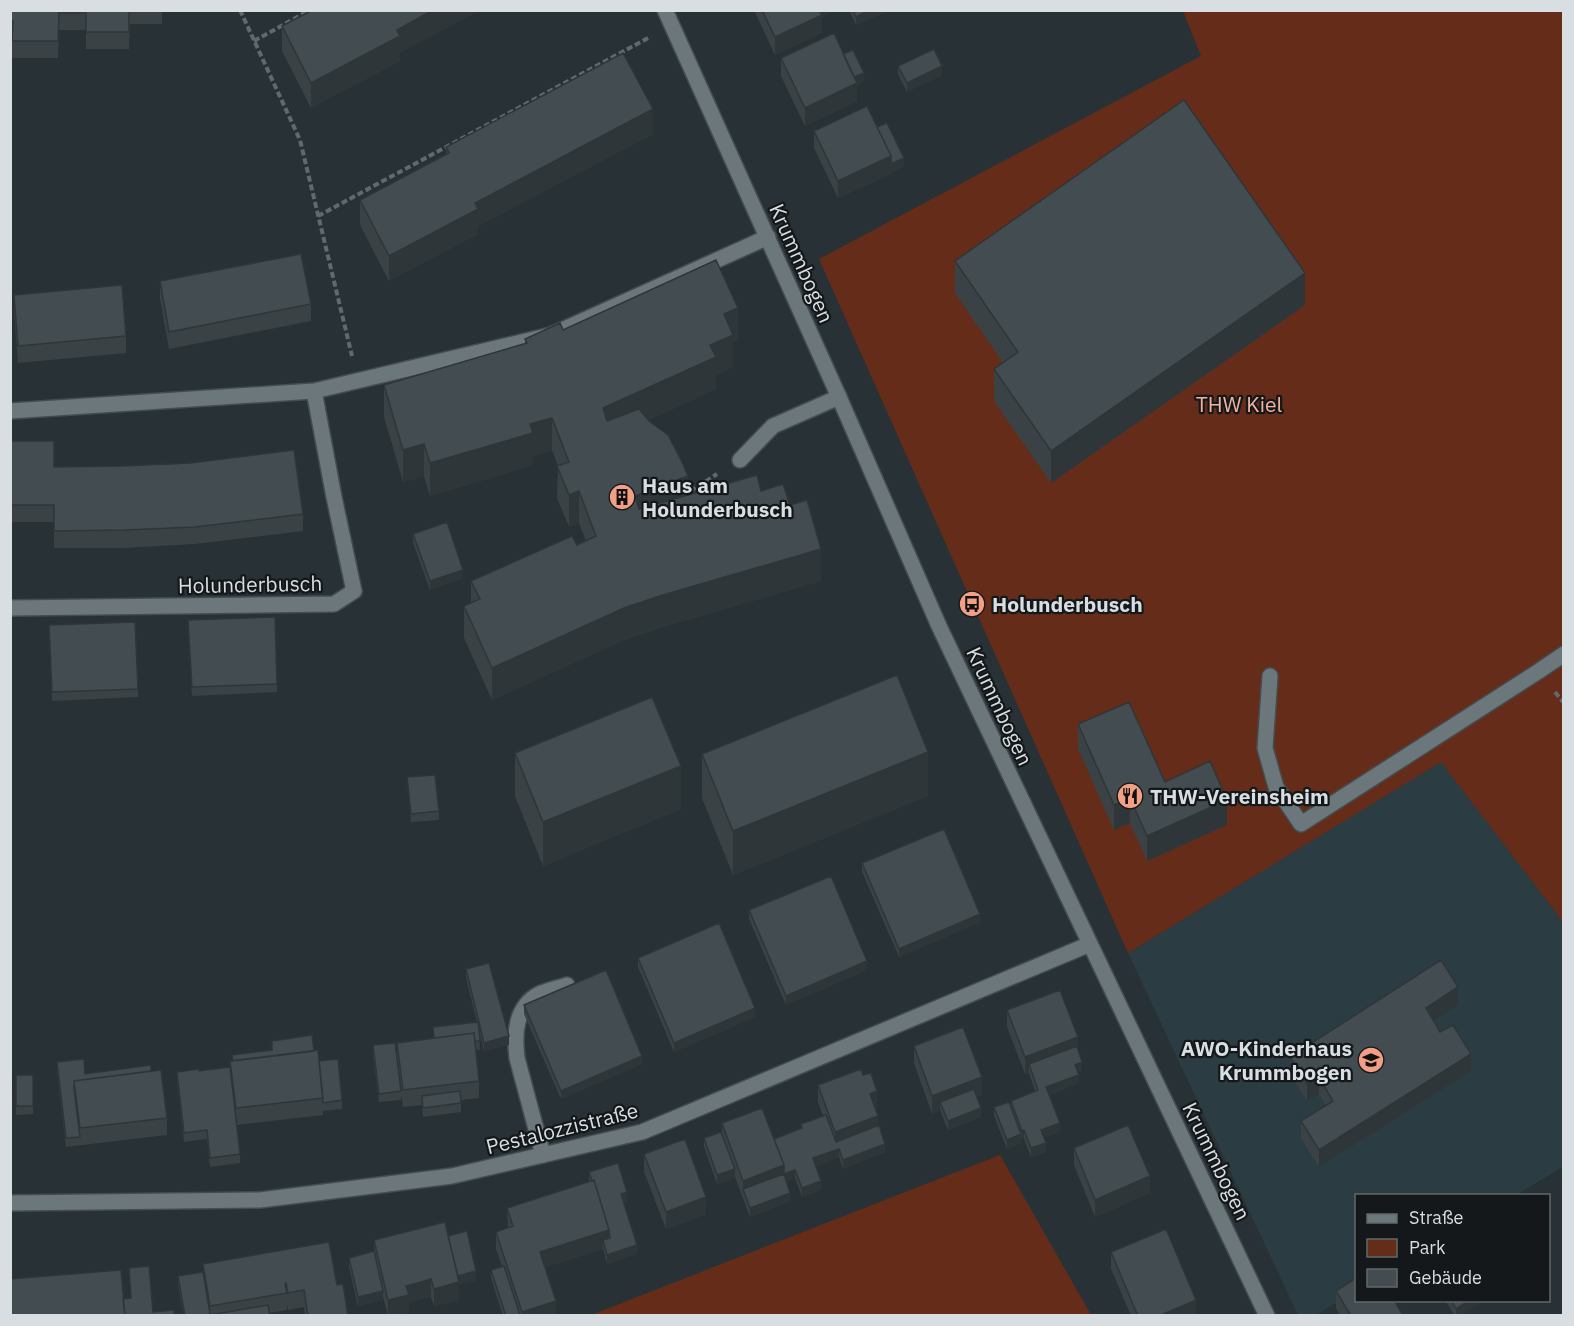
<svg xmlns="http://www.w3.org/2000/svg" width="1574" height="1326" viewBox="0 0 1574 1326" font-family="'IBM Plex Sans',sans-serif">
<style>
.built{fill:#2b3c42}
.green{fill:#662c1a}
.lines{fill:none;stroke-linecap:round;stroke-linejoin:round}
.lane-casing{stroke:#444c50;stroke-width:18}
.street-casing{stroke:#444c50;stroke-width:18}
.path{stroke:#61696d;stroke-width:4;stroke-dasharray:6 3;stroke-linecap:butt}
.lane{stroke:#6c777c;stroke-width:15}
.street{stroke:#6c777c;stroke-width:15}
.wall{fill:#3a4246}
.shaded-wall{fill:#2f3639}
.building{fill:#434d51;stroke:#2f3639;stroke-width:1.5}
.labels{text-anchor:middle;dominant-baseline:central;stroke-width:4.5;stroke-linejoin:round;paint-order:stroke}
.street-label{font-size:21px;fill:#d8dee1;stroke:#14181a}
.park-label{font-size:21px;fill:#f3b39f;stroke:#14181a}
.poi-label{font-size:21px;font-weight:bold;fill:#d8dee1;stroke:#14181a;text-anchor:start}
</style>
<rect width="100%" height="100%" fill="#283135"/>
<path class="built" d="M1441,761L1563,922V1167L1516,1195L1356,1196V1291L1316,1315H1298L1128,953Z"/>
<path class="green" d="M1183,11H1563V922L1441,762L1128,953L819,259L1201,56Z
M1000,1155L1091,1315H591Z"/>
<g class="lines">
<g class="lane-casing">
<path id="lane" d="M740,460L773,426L839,397
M1270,676L1265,748L1276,787L1301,824L1539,671L1564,654
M543,1155L517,1058C514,1034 515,1007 539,994C548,990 558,988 567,985"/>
</g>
<g class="street-casing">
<path id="street" d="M665,10L839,397L939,626L1267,1316
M10,411L314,391L551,335L768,237
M10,608L334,604L354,591L334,497L314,391
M10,1203L260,1200L452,1176L642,1132L1090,944"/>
</g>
<path class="path" d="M240,10L300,140L352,356
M254,41L310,10
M318,216L650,37
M683,496L717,474
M1555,692L1564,703"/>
<use href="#lane" class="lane"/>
<use href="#street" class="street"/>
</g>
<path class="wall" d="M10,10H162V24H130L129,49H86V30H59L58,58H12V38H10Z
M754,10H829V13L822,17V33L775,55Z
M849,10H885V12L856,25Z
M282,26L400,53V61L311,108L282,51Z
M781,58L864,81L857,85V101L805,126L781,76Z
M898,66L942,75L907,92L898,74Z
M877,127L904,167L891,173V171V174L838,198L814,148V131Z
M653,134L478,226V234L389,281L360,225V200L446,154V147Z
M955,261L1305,305L1051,483L994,401V369L1003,363L955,293Z
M160,281L311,304V321L169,349L160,299Z
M14,295L126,336V353L18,363L14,312Z
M563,330L738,340L733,342V367L716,375V389L648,420L688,495L761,491L790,505L821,581L663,627L624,640L492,700L464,638V606L471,603V581L577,545L586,541L579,523L569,527L557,498L558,466L552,450L533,456V465L430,496L424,476L403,482L384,417V385L525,344V339Z
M10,441L54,467L303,514V531L195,544L124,548H54V522H10Z
M413,534L463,578L430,590L413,543Z
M188,629L277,684V692L192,696Z
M49,634L138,689V697L52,701Z
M1078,724L1165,782L1227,825L1147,861L1130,823L1114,830L1078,749Z
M515,753L681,809L543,866L515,796Z
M702,754L928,796L733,875L702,798Z
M407,777L439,811V820L411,822Z
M862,863L980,922L899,957L862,872Z
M749,910L867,970L786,1005L749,919Z
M638,958L755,1017L674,1052L638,967Z
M466,969L509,1045L484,1051L479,1030L480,1050H475L479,1081V1098L461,1100V1112L423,1117L422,1105L403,1107L401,1094V1100L379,1102L373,1054V1045L397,1057V1043L433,1038V1027L477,1022L466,978Z
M524,1005L642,1064L561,1099L524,1014Z
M1458,1005L1433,1020L1440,1032L1471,1071L1319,1167L1301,1138V1121L1326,1106L1319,1094L1307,1101L1290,1074V1057Z
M1007,1010L1078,1049L1082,1071L1078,1072L1079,1083L1049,1095L1060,1132L1044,1137L1046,1152L1031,1157L1024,1139H1022L1021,1136V1143L1007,1149L994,1116V1107L1011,1108V1101L1035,1091L1029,1073L1025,1074L1007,1027Z
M272,1041L314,1051L319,1061L342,1100V1109L323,1111V1115L237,1125L240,1154V1163L210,1167L207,1139L184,1142L177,1080V1072L230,1070V1061H232V1055L272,1050Z
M914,1046L982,1095L977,1096L981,1117L948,1130L940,1110L932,1114L914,1063Z
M57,1062L85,1074L151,1071L167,1118V1135L66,1147L57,1071Z
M16,1075H33V1114L16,1115Z
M818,1085L877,1108L876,1109L878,1125L885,1152L843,1169L839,1157L816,1166L821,1190L802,1197L795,1178L786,1182L790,1201L750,1217L735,1177V1178L717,1184L704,1147V1138L722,1133V1123L774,1139L801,1129V1124L823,1116L818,1102Z
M10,1093H12L11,1157H10Z
M1074,1148L1150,1193L1095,1217L1074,1165Z
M644,1154L706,1214L666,1229L644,1172Z
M589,1172L627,1201L624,1202L637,1254L607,1264L603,1249L545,1267L556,1316H503L491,1278V1270L502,1266L496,1249V1232L508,1228L507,1208L589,1182Z
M448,1236L476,1280L459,1284V1300L434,1306L431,1297L421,1299L409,1302V1312L396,1316H388L383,1297V1300L358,1306L349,1267V1258L374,1252V1240Z
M1111,1252L1196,1316H1131L1111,1269Z
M203,1264L337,1285L348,1316H305L304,1307L288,1310L287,1302V1310L269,1313L270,1316H184L178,1285V1276H203Z
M1336,1291L1403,1316H1340L1336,1308Z
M1445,1300H1484L1459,1316H1455Z"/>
<path class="shaded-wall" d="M433,10H481L400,53V61L311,108V83L397,30Z
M816,10H829V13L822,17V33L775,55V37Z
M869,10H885V12L856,25V17Z
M942,66V75L907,92V83Z
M864,73V81L857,85V101L805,126V108L851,79Z
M653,109V134L478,226V234L389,281V256L475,203Z
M891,156V174L838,198V181Z
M904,158V167L891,173V164Z
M1305,273V305L1051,483V451Z
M738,308V340L733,342V367L716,375V389L603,440V408L710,345L724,314Z
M552,418V450L533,456V465L430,496V463L530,424Z
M424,444V476L403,482V450Z
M688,476V508L635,528V496Z
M579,491V523L569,527V495Z
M821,549V581L663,627L624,640L492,700V668L624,608L663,595Z
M463,570V578L430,590V581Z
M928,752V796L733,875V831Z
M681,766V809L543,866V822Z
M1130,798V823L1114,830V805Z
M1227,800V825L1147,861V836Z
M980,914V922L899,957V949Z
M867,961V970L786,1005V996Z
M1458,987V1005L1426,1025V1008Z
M755,1008V1017L674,1052V1043Z
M509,1036V1045L484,1051V1043Z
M1078,1037V1054L1029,1064V1073L1025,1074V1057Z
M1471,1054V1071L1319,1167V1150Z
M642,1056V1064L561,1099V1091Z
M1082,1062V1071L1075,1074V1065Z
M1079,1075V1083L1046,1096V1087Z
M982,1077V1095L943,1109L940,1102V1110L932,1114V1096Z
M1319,1077V1094L1307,1101V1084Z
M877,1091V1108L870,1111V1094Z
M981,1108V1117L948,1130V1121Z
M878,1116V1133L835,1150V1132Z
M1060,1123V1132L1041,1139V1130Z
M1024,1130V1139H1022V1131Z
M1021,1134V1143L1007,1149V1140Z
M1046,1143V1152L1031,1157V1148Z
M885,1144V1152L843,1169V1160Z
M839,1149V1157L813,1167V1158Z
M784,1165L795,1170V1178L784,1183L743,1189V1181Z
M735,1169V1178L717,1184V1175Z
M1150,1176V1193L1095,1217V1200Z
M821,1181V1190L802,1197V1188Z
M627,1192V1201L621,1203V1194Z
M790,1193V1201L750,1217V1208Z
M706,1197V1214L666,1229V1212Z
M609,1230V1247L603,1240V1249L540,1269V1252Z
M637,1245V1254L607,1264V1255Z
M476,1271V1280L459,1284V1300L434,1306V1289L456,1276Z
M431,1279V1297L409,1302V1312L396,1316H388V1300L406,1286Z
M383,1291V1300L358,1306V1297Z
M1196,1300V1316H1159Z
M1470,1300H1484L1459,1316H1456V1309Z
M556,1301V1316H522V1312Z"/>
<path class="building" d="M10,10H129V32H86V13H59L58,41H12L13,21H10Z
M312,10H433L397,30L400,36L311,83L282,26Z
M762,10H819L822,15L775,37Z
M853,10H869L856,17Z
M834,33L857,83L805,108L781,58Z
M934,49L942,66L907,83L898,66Z
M853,50L864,73L854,77L843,54Z
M623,53L653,109L475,203L478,209L389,256L360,200L449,153L446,147Z
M1184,100L1305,273L1051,451L994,369L1018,352L955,261Z
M867,106L891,156L838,181L814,131Z
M887,123L904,158L891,164V156L877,127Z
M301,254L311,304L169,332L160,281Z
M716,260L738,308L724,314L733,335L710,345L716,357L603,408L607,421L639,409L649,421L668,435L683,464L688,476L635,496L639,509L757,475L761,491L783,484L790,505L807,500L821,549L663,595L624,608L492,668L464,606L480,599L471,581L572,536L577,545L596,536L579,491L569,495L557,466L569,462L552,418L530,424L533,433L430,463L424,444L403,450L384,385L527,343L525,339L560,323L563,330Z
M122,285L126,336L18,346L14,295Z
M10,441H54V467L123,466L191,463L294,450L303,514L195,527L124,530L54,531V505H10Z
M447,522L463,570L430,581L413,534Z
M275,617L277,684L192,687L188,620Z
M135,622L138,689L52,692L49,625Z
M897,675L928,752L733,831L702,754Z
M652,697L681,766L543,822L515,753Z
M1129,702L1165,782L1210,761L1227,800L1147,836L1130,798L1114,805L1078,724Z
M435,775L439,811L411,814L407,777Z
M944,829L980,914L899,949L862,863Z
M831,876L867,961L786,996L749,910Z
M719,923L755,1008L674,1043L638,958Z
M1441,960L1458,987L1426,1008L1440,1032L1453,1025L1471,1054L1319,1150L1301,1121L1333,1101L1319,1077L1307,1084L1290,1057Z
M489,963L509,1036L484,1043L466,969Z
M606,970L642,1056L561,1091L524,1005Z
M1060,990L1078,1037L1025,1057L1007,1010Z
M478,1022L480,1041H475L474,1033L434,1038L433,1027Z
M963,1027L982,1077L932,1096L914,1046Z
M474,1033L479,1081L403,1090L397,1043Z
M312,1035L314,1051L233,1061L232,1055L272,1050V1041Z
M395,1043L401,1091L379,1094L373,1045Z
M1077,1046L1082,1062L1075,1065L1079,1075L1046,1087L1060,1123L1041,1130L1046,1143L1031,1148L1024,1130L1022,1131L1011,1101L1038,1090L1029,1064Z
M318,1050L323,1098L236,1108L230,1061Z
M84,1059L85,1074L151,1065V1071L74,1081V1089L80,1137L66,1138L57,1062Z
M338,1059L342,1100L323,1103L319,1061Z
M230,1067L240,1154L210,1158L207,1130L184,1133L177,1072L199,1069V1071Z
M861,1069L863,1075L871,1073L877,1091L870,1094L878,1116L835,1132L818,1085Z
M161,1070L167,1118L80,1128L74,1081Z
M16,1075H33V1106H16Z
M974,1089L981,1108L948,1121L940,1102Z
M460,1091L461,1103L423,1108L422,1096Z
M10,1093H12L11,1140H10Z
M1009,1102L1021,1134L1007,1140L994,1107Z
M762,1108L784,1165L743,1181L722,1123Z
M826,1115L836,1142L879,1125L885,1144L843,1160L839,1149L813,1158L821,1181L802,1188L795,1170L784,1174V1165L774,1139L802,1128L801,1124Z
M1128,1125L1150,1176L1095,1200L1074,1148Z
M721,1132L735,1169L717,1175L704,1138Z
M685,1139L706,1197L666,1212L644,1154Z
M618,1163L627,1192L621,1194L637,1245L607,1255L603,1240L610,1238L609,1230L594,1180L592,1181L589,1172Z
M784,1174L790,1193L750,1208L743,1189Z
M594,1180L609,1230L540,1252L556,1301L522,1312L496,1232L513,1226L507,1208Z
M445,1222L459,1282L434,1289L431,1279L421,1282L406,1286L409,1295L388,1300L374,1240Z
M1166,1229L1196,1300L1159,1316H1138L1111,1252Z
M467,1231L476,1271L458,1276L448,1236Z
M329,1242L337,1285L343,1284L348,1316H308L304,1290L288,1293L286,1283L285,1284L287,1293L210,1306L203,1264Z
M374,1251L383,1291L358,1297L349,1258Z
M149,1266L153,1312L174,1310V1316H125L123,1299L131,1298L129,1268Z
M504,1266L520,1315L518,1316H506L491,1270Z
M121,1270L125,1316H10V1279Z
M203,1272L210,1314L203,1316H185L178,1276Z
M1356,1278V1300H1394L1403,1316H1351L1336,1291Z
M1451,1300H1470L1456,1309Z
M268,1305L270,1316L210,1315Z"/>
<defs>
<g id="building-disc" transform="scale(1.35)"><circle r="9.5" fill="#f39f85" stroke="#14181a"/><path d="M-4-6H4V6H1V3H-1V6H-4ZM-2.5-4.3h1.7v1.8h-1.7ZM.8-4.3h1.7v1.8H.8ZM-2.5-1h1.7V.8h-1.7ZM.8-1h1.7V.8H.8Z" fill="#111"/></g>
<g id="bus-disc" transform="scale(1.35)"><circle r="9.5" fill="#f39f85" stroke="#14181a"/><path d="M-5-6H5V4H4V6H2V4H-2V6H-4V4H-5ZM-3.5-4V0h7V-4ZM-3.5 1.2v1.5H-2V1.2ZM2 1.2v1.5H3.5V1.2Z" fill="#111"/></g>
<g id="restaurant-disc" transform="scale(1.35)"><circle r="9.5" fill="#f39f85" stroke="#14181a"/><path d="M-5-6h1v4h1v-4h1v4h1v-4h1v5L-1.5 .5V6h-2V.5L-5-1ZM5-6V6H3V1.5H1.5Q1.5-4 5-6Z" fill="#111"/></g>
<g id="school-disc" transform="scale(1.35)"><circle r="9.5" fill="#f39f85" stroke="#14181a"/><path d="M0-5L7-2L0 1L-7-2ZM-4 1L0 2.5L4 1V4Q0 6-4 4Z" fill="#111"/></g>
</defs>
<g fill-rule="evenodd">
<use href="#building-disc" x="622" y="497"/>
<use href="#bus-disc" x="972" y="604"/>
<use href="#restaurant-disc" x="1130" y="796"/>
<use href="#school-disc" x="1371" y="1060"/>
</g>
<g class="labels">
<g class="street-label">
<text transform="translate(802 263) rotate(66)">Krummbogen</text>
<text transform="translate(250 584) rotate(-1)">Holunderbusch</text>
<text transform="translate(1000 706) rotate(65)">Krummbogen</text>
<text transform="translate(562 1128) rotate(-14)">Pestalozzistraße</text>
<text transform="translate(1217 1161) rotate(64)">Krummbogen</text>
</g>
<g class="park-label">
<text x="1239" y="404">THW Kiel</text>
</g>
<g class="poi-label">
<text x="642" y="485">Haus am<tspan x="642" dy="24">Holunderbusch</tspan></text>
<text x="992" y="604">Holunderbusch</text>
<text x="1150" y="796">THW-Vereinsheim</text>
<text x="1352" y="1048" text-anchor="end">AWO-Kinderhaus<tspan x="1352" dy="24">Krummbogen</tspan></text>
</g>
</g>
<rect width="1574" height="1326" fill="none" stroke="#d8dee1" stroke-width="24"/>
<rect x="1355" y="1194" width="195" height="108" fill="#14181a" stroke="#62676a" stroke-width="1.5"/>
<rect x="1367" y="1214" width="30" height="9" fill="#6c777c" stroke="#62676a" stroke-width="1.5"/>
<text x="1409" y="1224" font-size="18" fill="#d8dee1">Straße</text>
<rect x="1367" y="1239" width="30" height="18" fill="#662c1a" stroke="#62676a" stroke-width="1.5"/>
<text x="1409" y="1254" font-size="18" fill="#d8dee1">Park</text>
<rect x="1367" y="1269" width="30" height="18" fill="#434d51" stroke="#62676a" stroke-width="1.5"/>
<text x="1409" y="1284" font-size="18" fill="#d8dee1">Gebäude</text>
</svg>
